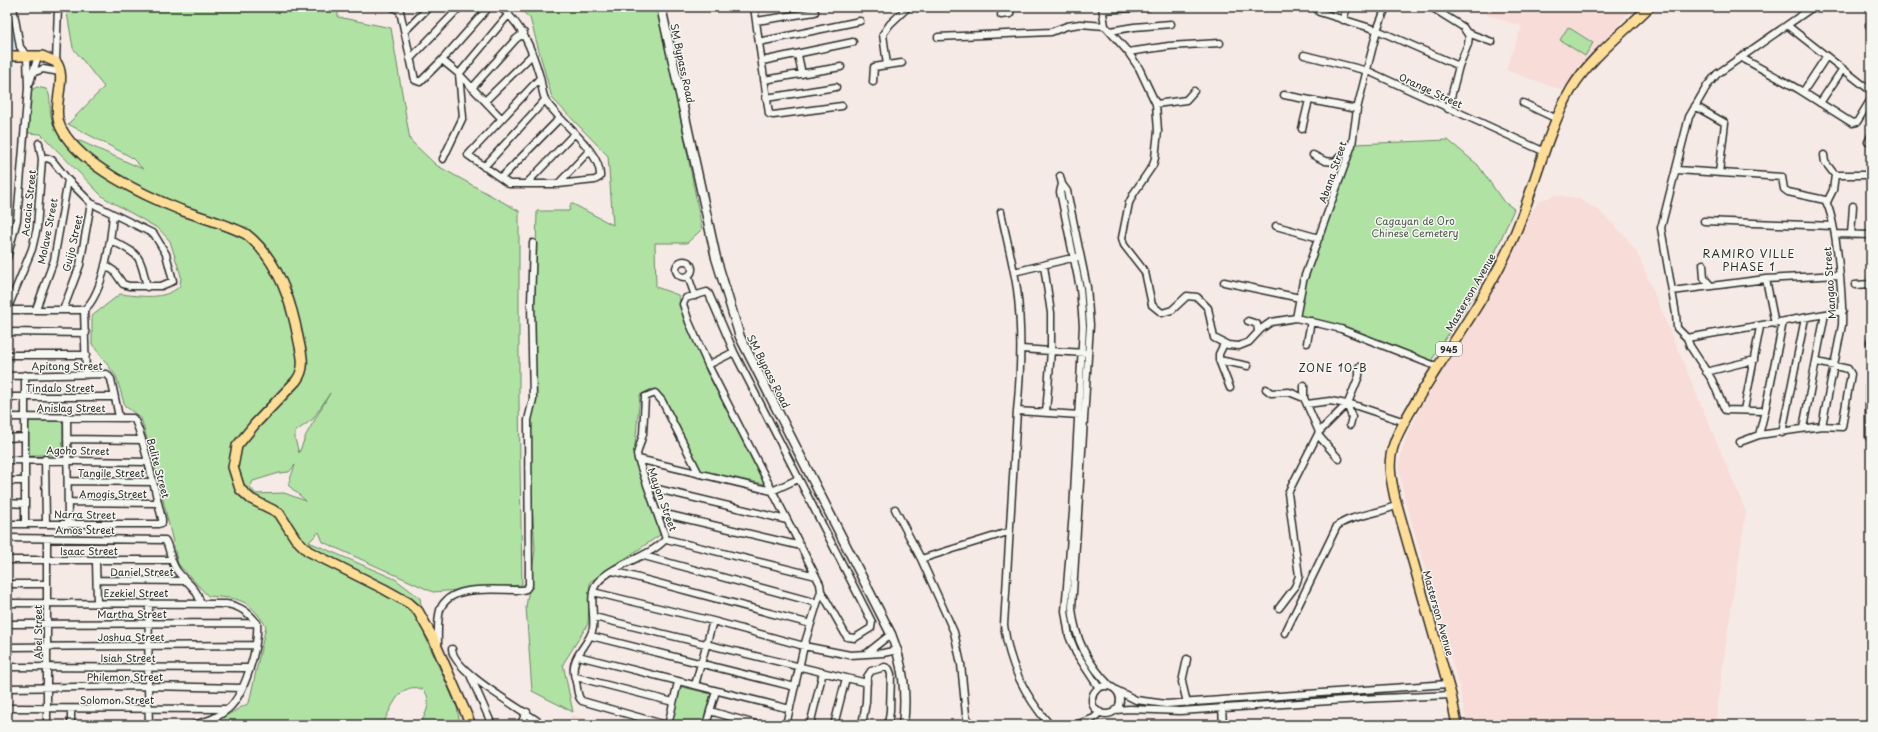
<svg xmlns="http://www.w3.org/2000/svg" width="1878" height="732" viewBox="0 0 1878 732" font-family="'Playpen Sans',sans-serif">
<style>
.built{fill:#f7dcd8}
.green{fill:#afe2a3;stroke:#6d8667;fill-rule:evenodd}
.lines{fill:none;stroke-linecap:round;stroke-linejoin:round}
.river{stroke:#88d6e6;stroke-width:9}
.street-casing{stroke:#2b2b2b;stroke-width:9}
.secondary-casing{stroke:#2b2b2b;stroke-width:11}
.primary-casing{stroke:#2b2b2b;stroke-width:12}
.street{stroke:#f6f6f2;stroke-width:6}
.secondary{stroke:#f6f6f2;stroke-width:8}
.primary{stroke:#fede96;stroke-width:9}
.labels{text-anchor:middle;dominant-baseline:central;stroke-width:3;stroke-linejoin:round;paint-order:stroke}
.shield{fill:#f6f6f2;stroke:#686867;stroke-width:1}
.shield-label{font-size:9px;font-weight:bold;fill:#2b2b2b}
.street-label{font-size:10px;fill:#2b2b2b;stroke:#f6f6f2}
.park-label{font-size:10px;fill:#4c5949;stroke:#f6f6f2}
.neighbourhood-label{font-size:11px;letter-spacing:1px;fill:#2b2b2b;stroke:#f6f6f2}
</style>
<rect width="100%" height="100%" fill="#f6eae6"/>
<filter id="ink" filterUnits="userSpaceOnUse"><feTurbulence type="fractalNoise" baseFrequency=".025" numOctaves="2"/><feDisplacementMap in="SourceGraphic" scale="8" xChannelSelector="R" yChannelSelector="G"/><feConvolveMatrix kernelMatrix="1 2 1 2 8 2 1 2 1" color-interpolation-filters="sRGB"/></filter>
<g filter="url(#ink)">
<path class="built" d="M1487,7H1634L1562,90L1506,70L1522,26L1486,15Z
M1554,195L1577,198L1598,210L1627,238L1638,255L1746,512L1725,649L1715,725H1467L1459,685L1404,495L1399,471L1401,455L1405,441L1421,407L1508,260L1530,213L1540,201Z
M571,715L614,725H569Z"/>
<path class="green" d="M66,7H338V17L391,28L410,140L436,165L519,211V400L522,585L433,592L323,542L319,532L309,542L395,579L420,598L425,636L457,707L459,719L457,725H421C423,717 429,709 428,701C428,686 411,684 401,693C393,701 388,715 382,725H209L249,703L266,626C247,597 240,599 208,596L178,564L157,474L141,418L125,406L116,376L92,344V316L120,294C140,296 164,301 180,286L181,276L170,241L159,229L103,197L41,134L28,133L31,92L33,89L37,87L46,89C52,95 49,107 51,116C54,128 58,136 66,144L80,141L143,169L131,157L68,124L104,87L73,48ZM330,393L306,435L299,453L295,439V432L313,419ZM295,465L288,485L306,501L284,493L256,494L250,487L253,481L279,473L289,472Z
M517,7H659L702,229L687,243H655L656,287L678,295L707,373L769,485L697,470L651,389L640,395L635,445L660,535L590,582L588,624L563,664L573,712L532,691L526,607L535,550L528,440L532,404L537,211H569L571,203L613,225L608,156L552,98L530,18Z
M1568,27L1593,43L1585,56L1560,40Z
M1448,140L1478,165L1503,201L1514,209L1491,262L1475,292L1431,361C1388,344 1344,322 1297,316L1304,280L1355,144Z
M28,421H63V455H28Z
M679,686L711,694L703,725H682L670,722Z"/>
<g class="lines">
<path class="river" d="M7,35L9,39V73L7,78"/>
<g class="street-casing">
<path id="street" d="M393,7L400,11L415,80L420,82L442,60L489,7
M500,7C523,25 532,50 540,77C542,85 542,95 546,101C559,122 602,151 600,177L595,180L558,184H509L468,155L540,78
M754,7L769,114L773,115L842,106
M1102,7L1105,26L1128,52L1139,68L1156,104L1158,131L1155,158L1153,165L1134,193L1129,203L1122,238L1124,245L1145,272L1152,305L1162,313L1172,310L1187,296L1197,297L1208,308L1214,338L1228,345L1239,346L1249,342L1261,329L1271,322L1296,318L1341,329L1438,367
M1316,7L1319,12L1377,30L1459,66
M1431,7L1463,27L1469,36L1468,44L1459,66L1448,109
M1103,10L1148,7
M1001,15L1010,14L1011,7
M1343,20L1347,7
M756,21L815,12
M1869,25L1871,27
M1788,26L1871,91
M405,31L429,7
M1110,31L1134,27L1171,24
M1468,33L1492,42
M938,37L1051,32L1067,26L1080,24L1105,26
M759,42L860,21
M1128,52L1169,46L1220,43
M798,55L802,74
M1304,55L1368,71L1545,152
M1742,58L1798,89L1852,123L1857,122L1871,99
M410,59L460,7
M442,60L459,74L501,118
M762,61L853,42
M56,62L58,7
M902,63L887,65L883,34L890,24L908,7
M32,73L43,69L60,72
M764,80L841,67
M30,82L38,56
M873,82L874,67L887,65
M472,88L516,39L524,33
M1803,92L1826,57
M1284,95L1357,109
M766,98L836,87
M485,101L532,55
M1523,103L1557,119
M1820,103L1842,70
M1156,104L1186,100L1194,91
M1695,106L1725,123L1719,173
M1302,129L1309,100
M1871,143L1868,142L1871,136
M1313,155L1325,161L1335,162L1351,144
M1824,155L1825,162L1835,175L1833,190L1827,202
M42,159L47,158L52,160L68,180L91,203L154,234L166,254L173,281L161,286H129L123,284L114,271L105,265
M443,159L463,117L459,74L509,14
M484,167L545,100
M1677,170L1782,177L1784,189L1788,192L1825,200C1837,219 1843,301 1842,325L1822,426L1759,435L1740,442
M1835,175H1871
M1060,176L1062,184L1067,191L1087,287L1090,325L1072,608C1075,640 1088,664 1111,687
M501,178L560,118
M527,183L574,134
M558,184L589,151
M1062,184L1060,192L1080,288L1083,326L1073,512L1065,611L1069,636L1076,653L1099,688
M1001,212C1006,237 1013,263 1017,289C1022,329 1021,371 1017,411
M1704,221L1833,226
M1276,226L1319,238
M1835,234L1871,235
M1851,235L1853,206
M111,240C141,256 139,253 147,287
M7,258L17,220L28,88L27,56L20,47L13,7
M676 269a8 8 0 1 1 16 0a8 8 0 1 1-16 0Z
M1703,264L1704,278L1710,285
M1044,266L1051,313V351L1086,353
M1014,272L1076,257
M688,276L695,296
M1766,279L1775,324
M1224,282L1300,298
M1855,285L1871,284
M1672,291L1766,279L1839,275
M36,309L54,260L68,180
M7,310L32,249L37,228L42,159L39,143
M7,310H84
M63,310L80,265L91,203
M84,310C104,293 111,239 113,214
M84,310L86,375
M1296,318L1303,281L1352,145L1357,109L1377,30L1386,7
M1248,321L1257,324L1258,331
M1783,322L1765,411L1725,410L1712,380L1690,346L1687,338L1677,328L1676,314L1661,228L1689,117L1707,86L1717,74L1813,7
M7,332L86,333
M1687,338L1843,311
M1870,342H1871
M1307,343L1311,321
M1224,344L1219,354V360L1248,366
M1021,349L1051,351L1046,413
M7,355H86
M1219,360L1230,388
M1817,362L1848,369L1851,374L1842,427L1822,426
M708,365L734,352
M1706,372L1754,360
M7,376L107,374L111,379L119,417
M1304,385V398L1319,432
M1869,386V437L1871,440
M1266,389L1271,393L1289,392L1304,398
M7,397H114
M1348,403L1405,422
M1307,404L1330,401L1347,404L1352,417L1350,425
M1744,410L1760,327
M7,417L133,418C141,425 158,504 162,519V523L158,524H7
M67,417L68,524
M1803,428L1825,314
M1782,433L1805,318
M1318,435L1339,459
M1759,435L1765,411
M7,438L24,437
M67,439L142,440
M45,459L46,523
M638,459L666,539C647,559 614,563 597,583C588,594 595,615 593,628C590,644 571,656 574,673C574,678 577,683 577,688C578,693 578,698 582,701L666,725
M7,460L148,462
M699,474L662,401L655,393L645,397L643,434L637,454L638,459L772,491L798,479
M7,481H25
M68,481L153,482
M649,487L787,520
M68,502L158,503
M7,503L25,504
M895,509L921,559L954,632L961,664L966,715L970,725
M657,512L801,546
M25,524V375
M7,538L165,540C171,549 169,561 178,572C186,582 199,590 200,603
M666,539L816,576
M644,556L817,603
M921,559L1008,532
M7,560H171
M96,561L97,602
M613,571L811,624
M97,580L186,581
M7,584H47
M593,592L713,621L804,646L850,655L883,653L898,650
M7,603L226,604C240,606 248,612 257,623
M149,603L148,686L149,725
M1279,608L1295,587L1299,576L1288,493L1319,432L1348,403L1359,376V367
M594,617L867,683
M7,624L257,623
M1285,633L1337,526C1350,515 1380,514 1397,505
M591,636L795,687
M7,647L255,645
M438,647C438,636 437,621 440,610C450,582 500,591 523,590L526,589L529,585L528,420L533,399L531,303L533,243
M452,649C453,672 524,710 543,725
M867,653L891,634
M578,656L790,709
M7,667L249,668
M470,675L492,725
M576,677L673,702
M695,685L713,621
M1092 700a14 14 0 1 1 28 0a14 14 0 1 1-28 0Z
M7,688L148,686L242,688
M1116,690L1136,700L1166,704L1448,684
M1187,703L1182,682L1187,659
M1222,707L1223,725
M7,708L228,709
M71,709V725
M1115,710L1130,709L1180,711L1360,699L1451,695
M710,711L759,725
M47,725V539
M194,725C206,721 218,718 228,709C245,694 259,646 257,623
M520,725L527,712
M668,725L678,682
M706,725L716,691
M786,725L804,646L821,591L820,584L708,365L689,322L683,304L686,298L707,292L709,294L734,352L872,622L871,628L855,638L847,637L821,591
M810,725L823,672
M834,725L846,678
M862,725L866,702L867,677L871,671L885,667L889,669L891,674L890,711L888,725
M1050,725C1024,695 1009,664 1004,625L1017,411L1080,415
M1076,725L1094,718L1100,712"/>
</g>
<g class="secondary-casing">
<path id="secondary" d="M661,7L716,258L740,337L891,634C903,665 907,692 903,725"/>
</g>
<g class="primary-casing">
<path id="primary" d="M7,56H42L56,62C69,79 49,108 62,130C82,166 143,195 181,210C203,218 226,224 246,234C277,258 291,300 298,337C301,353 307,367 296,381L255,424L237,446L233,467L240,489L251,499L279,513L295,538L308,551L384,589L409,603L418,611L433,638L471,725
M1457,725L1451,695L1395,498C1391,479 1387,463 1394,444C1402,421 1424,389 1437,368C1463,328 1491,287 1511,243C1534,193 1544,136 1572,88C1591,57 1623,33 1649,7"/>
</g>
<use href="#street" class="street"/>
<use href="#secondary" class="secondary"/>
<use href="#primary" class="primary"/>
</g>
</g>
<g class="labels">
<rect class="shield" x="1436" y="342" width="26" height="14" rx="3"/>
<g class="shield-label">
<text x="1449" y="349">945</text>
</g>
<g class="street-label">
<text transform="translate(683 63) rotate(78)">SM Bypass Road</text>
<text transform="translate(1431 90) rotate(25)">Orange Street</text>
<text transform="translate(1332 172) rotate(-71)">Abana Street</text>
<text transform="translate(28 203) rotate(-84)">Acacia Street</text>
<text transform="translate(47 231) rotate(-79)">Molave Street</text>
<text transform="translate(72 243) rotate(-77)">Guijo Street</text>
<text transform="translate(1829 283) rotate(-94)">Mangao Street</text>
<text transform="translate(1470 292) rotate(-60)">Masterson Avenue</text>
<text x="67" y="365">Apitong Street</text>
<text transform="translate(769 371) rotate(63)">SM Bypass Road</text>
<text x="60" y="387">Tindalo Street</text>
<text x="71" y="407">Anislag Street</text>
<text transform="translate(78 450) rotate(1)">Agoho Street</text>
<text transform="translate(159 468) rotate(75)">Balite Street</text>
<text x="111" y="472">Tangile Street</text>
<text x="113" y="493">Amogis Street</text>
<text transform="translate(663 499) rotate(70)">Mayon Street</text>
<text transform="translate(85 514) rotate(1)">Narra Street</text>
<text x="85" y="529">Amos Street</text>
<text x="89" y="550">Isaac Street</text>
<text x="142" y="571">Daniel Street</text>
<text x="136" y="592">Ezekiel Street</text>
<text x="132" y="613">Martha Street</text>
<text transform="translate(1439 613) rotate(74)">Masterson Avenue</text>
<text transform="translate(37 632) rotate(-90)">Abel Street</text>
<text x="131" y="636">Joshua Street</text>
<text x="128" y="657">Isiah Street</text>
<text x="125" y="676">Philemon Street</text>
<text x="117" y="699">Solomon Street</text>
</g>
<g class="park-label">
<text x="1415" y="220">Cagayan de Oro<tspan x="1415" dy="12">Chinese Cemetery</tspan></text>
</g>
<g class="neighbourhood-label">
<text x="1749" y="253">RAMIRO VILLE<tspan x="1749" dy="13">PHASE 1</tspan></text>
<text x="1333" y="367">ZONE 10-B</text>
</g>
</g>
<rect width="1878" height="732" fill="none" stroke="#f6f6f2" stroke-width="24"/>
<rect x="12" y="12" width="1854" height="708" fill="none" stroke="#2b2b2b" stroke-width="1.5" filter="url(#ink)"/>
</svg>
